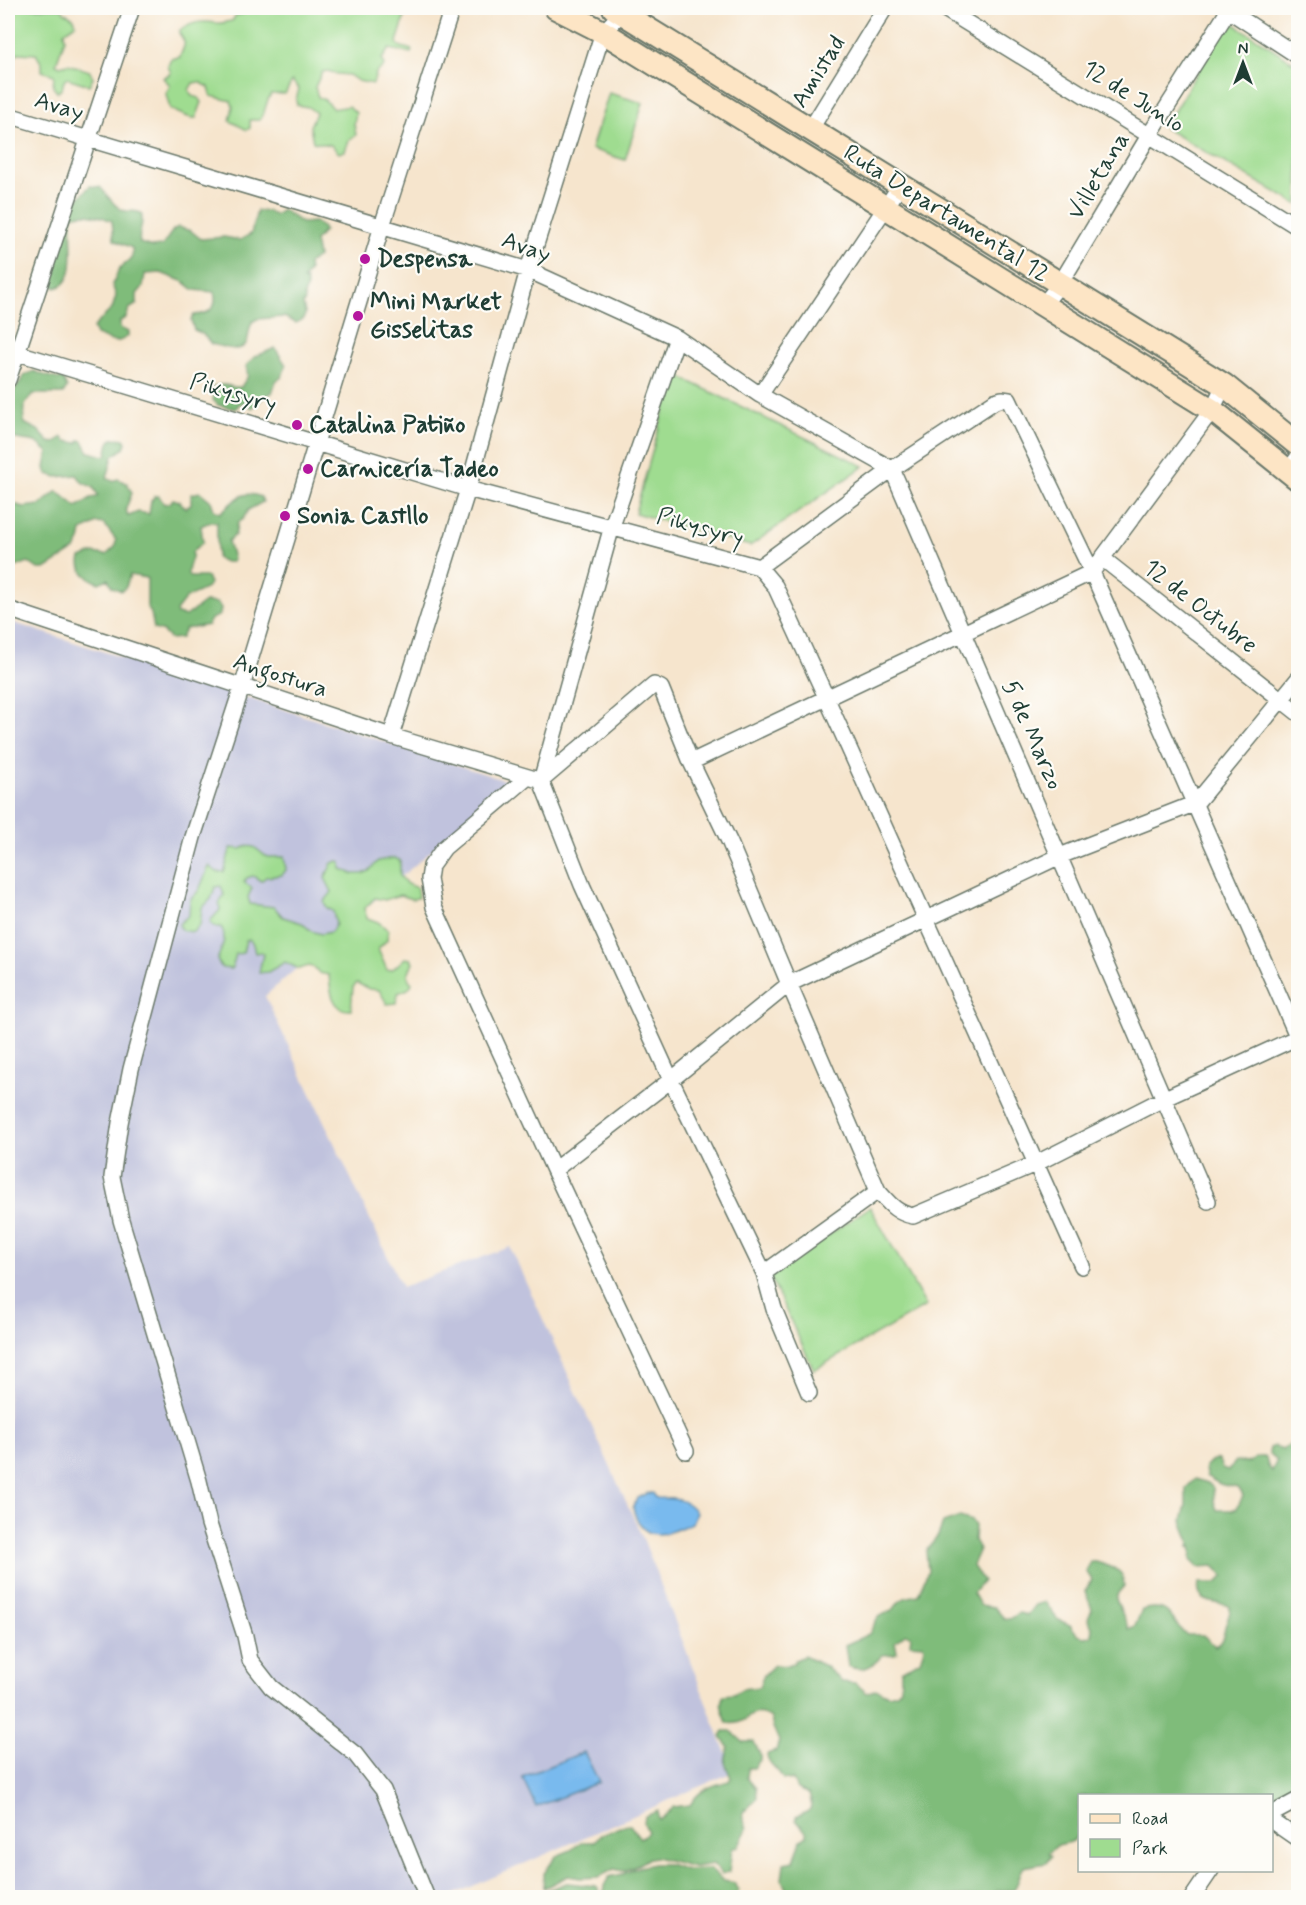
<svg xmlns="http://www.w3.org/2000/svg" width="1306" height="1905" viewBox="0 0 1306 1905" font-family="Mynerve,sans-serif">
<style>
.industrial{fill:#c0c2dd}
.green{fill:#9fdc90;stroke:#5f8c62;stroke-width:1.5}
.forest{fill:#7fbc7a;stroke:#4f7c57;stroke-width:1.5}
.water{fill:#79baee;stroke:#4c7c91;stroke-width:1.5}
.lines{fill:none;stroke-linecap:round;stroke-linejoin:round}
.minor-casing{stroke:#6a786a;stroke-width:18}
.secondary-casing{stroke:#6a786a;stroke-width:26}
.minor{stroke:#fff;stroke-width:15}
.secondary{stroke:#fde5c5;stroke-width:22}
.poi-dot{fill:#b5179e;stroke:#fdfcf7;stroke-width:2}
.labels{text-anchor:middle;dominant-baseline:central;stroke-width:4.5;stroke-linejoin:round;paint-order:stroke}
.street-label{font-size:24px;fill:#1f3d34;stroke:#fdfcf7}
.poi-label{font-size:24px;font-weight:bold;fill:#1f3d34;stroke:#fdfcf7;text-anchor:start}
</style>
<rect width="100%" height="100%" fill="#fdfcf7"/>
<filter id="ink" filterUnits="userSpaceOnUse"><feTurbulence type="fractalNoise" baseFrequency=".0167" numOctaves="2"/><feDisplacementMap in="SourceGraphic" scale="12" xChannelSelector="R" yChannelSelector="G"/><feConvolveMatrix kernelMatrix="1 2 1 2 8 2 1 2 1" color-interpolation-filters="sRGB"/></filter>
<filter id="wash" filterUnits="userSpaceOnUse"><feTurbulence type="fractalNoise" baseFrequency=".008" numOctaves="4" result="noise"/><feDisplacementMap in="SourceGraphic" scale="24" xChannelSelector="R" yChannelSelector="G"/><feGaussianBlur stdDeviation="1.35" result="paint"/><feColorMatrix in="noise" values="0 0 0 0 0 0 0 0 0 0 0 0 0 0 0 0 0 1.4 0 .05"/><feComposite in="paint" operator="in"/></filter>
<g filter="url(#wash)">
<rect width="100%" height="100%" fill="#f6e5cd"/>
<path class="industrial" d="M8,621L510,782L265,996L402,1287L510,1247L644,1541L733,1772L448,1897H8Z"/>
<path class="green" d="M8,8H62L64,12L74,18L76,24L64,32L65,39L56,64L60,66L68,64L90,71L93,78L89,85L67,78L64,81L62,89L57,92L53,87L54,75L42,71V64L36,54L18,53L13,60L8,59Z
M246,8H405C406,18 400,32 397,42L399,46L412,50L411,53L389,49L382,59L384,66L376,73L373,84L358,81L349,75L337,74L328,71L322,72L315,87L318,97L325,100L333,109L349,106L356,113L354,124L356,135L349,140L345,151L339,153L331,145L313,142L310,126L316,113L308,107L297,105L296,100L299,89L292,81L285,94H271C265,102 266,113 260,120H250V128L247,130L230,121L233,106L231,101L211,96L209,87L199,82L193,83L189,90L192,96L199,98L202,102L196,118C191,119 176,112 170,109L166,94L170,85L163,78L171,73L168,66L171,59L180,57C184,44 188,46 179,33L180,30C195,21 201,21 217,23C222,24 228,21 232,21L236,15L243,14Z
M1228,20L1298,65V205L1164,128Z
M609,93L643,103L625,160L591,149Z
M674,374L864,466L750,546L635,513Z
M247,846L254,847L267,857H284L286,870L282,875L266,877L261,881L253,876L247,878L244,882L252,888L248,897L250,904L274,907L283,917L302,923L311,931L321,934L331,932L336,924L333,911L327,908L324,902L332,892L325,878L332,863L338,861L341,862V869L353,874H363L369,871L378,861L394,858L400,860V876L407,884L417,888L418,898L412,899L400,895L385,900L375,898L364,909L367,918L378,922L388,930L387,940L378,949L387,970L393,969L405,958L411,959L413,962L408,974L409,980L412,983C409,991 405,990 398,993L396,1003L387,1004L379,990L369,989L357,983L353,987L351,1010C332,1012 330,989 329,975L319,973L315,968L309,966L299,969L285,962L268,972L259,973L263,954L261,952L255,953L253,944L249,939L246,940L243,953L236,954L232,969L222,968L217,960C221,950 228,937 221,927H215L210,923L211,920L220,910L219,904L224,895L221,886L215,887L211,899L202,908L200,925L193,932L181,930L179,924L189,915L190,900L199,890L209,866L217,872H224C227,867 227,855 231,848L241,849Z
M870,1207L926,1306L814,1370L769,1275Z"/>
<path class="forest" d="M90,186L100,187C107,194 115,209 126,211C132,212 135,210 141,213C145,224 137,231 140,243L152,247L162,246L173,230L178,227L191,231L201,239L224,237L240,240L251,234L257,211H267L275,215L283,210L302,223L315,222L323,228L324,231L315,241L318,257L308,264L309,271L303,280H306L307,286L304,295L305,301L303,304L305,313L304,319L296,323L284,317L257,319L252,322C249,329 249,335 247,342C242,355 221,346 211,344L203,334L194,330L191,320L194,315C210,314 218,308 214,292L194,290L184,282L161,273L145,274L143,287L137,294V304L129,309L126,318L120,321V328L128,332V336C114,347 109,339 96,335L93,328C99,320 106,315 112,309L116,296L112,284C116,280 116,274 119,270C126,261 135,261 132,248L114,240L112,221C101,216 84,211 73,216C67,235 82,282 55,288L50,280L54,271L53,257L71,203L77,200Z
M275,348L286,365L282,377L276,381L272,393L266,395L252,408L245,402L239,404L236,409L218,405L213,400V387C226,381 230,389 241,387L248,376L246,366L254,357Z
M34,371C44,375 52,379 63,379L67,388L63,394H33L25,404L24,423L38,430L49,442L55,443L62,437L66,441L78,443L80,440L83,441L89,452L104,456L107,454C108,441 110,436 124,439L126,442L124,448L113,456L107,478L112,481L118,479L127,483L132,493L126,508L127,514L129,516L138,512L149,514L151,501L155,496H159L164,504L170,503L173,499L179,501L186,508L191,504V494L200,492L211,501L214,510L220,513C234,502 242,488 261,497L263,502L248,510L243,519L238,522L235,535L228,541L233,559L232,562H225L217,558V522H210L201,526L203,542L192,552C194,559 187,565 188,575L191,577H207L210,583L207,588L186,598L176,611L177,614L186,616L205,602L217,603L221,608L220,615L211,619L208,625L185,629L181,638L170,639L163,632L154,629L151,613L147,607V578L130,575L126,587L121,591L112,587L108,579L99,583C88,578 77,571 81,558L93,553L106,555L115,547L116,540L104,524L97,523L82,531L80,541L75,550L45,569H38L28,562L16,567L8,564V507L11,503L23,507L40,505L57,491L77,507L91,498L97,497L98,495L93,487L83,483L77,475L57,477L47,474L45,468L48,452C35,441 38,442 22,440C15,439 14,437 8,440V419L12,410L14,391L25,375Z
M1298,1441V1794L1287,1795L1280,1803L1272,1806V1796H1080L1079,1834L1071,1842L1058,1845L1048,1853L1051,1856L1046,1863L1024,1867C1018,1874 1020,1883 1013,1890L997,1891L988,1896L913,1897L910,1894L888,1893L882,1895L861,1892L845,1896L829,1892L807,1894L787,1891L782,1880L784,1863L794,1861L801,1840L807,1836V1833L796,1820V1817C809,1811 815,1811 809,1794L797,1789L793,1780L783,1779C779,1769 767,1764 767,1754L776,1751L779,1741L773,1727L771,1718C748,1704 750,1727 727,1723C724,1713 718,1704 724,1695L734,1694L742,1689L759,1687L764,1675L774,1665L788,1666L794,1663L795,1660L804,1656L825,1666L842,1682L855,1683L867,1693L876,1689L888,1695L897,1693L901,1688V1671L920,1660L924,1648L923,1645L910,1644L911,1635L905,1634L895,1642L897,1652L895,1654L882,1655C874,1666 862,1673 848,1666L845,1645L869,1634L878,1617L893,1610L899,1602L905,1598L918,1595L928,1571L926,1551L938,1536L943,1523L960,1517L972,1521L975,1526L974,1540L979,1549L972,1565L983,1581L973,1593L980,1605L994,1607L1004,1618L1010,1619L1019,1613L1027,1615L1035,1605L1045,1602L1057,1619L1070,1625L1078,1635L1084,1637L1091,1636L1093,1630L1088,1618L1092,1609L1085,1591L1092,1580L1086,1571L1091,1562C1097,1561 1099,1563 1105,1565C1118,1570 1123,1570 1124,1586L1118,1593L1116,1599L1129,1629L1135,1626L1142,1610C1173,1602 1168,1620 1187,1635H1203L1215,1646C1225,1641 1223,1632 1226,1623C1228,1616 1231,1614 1230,1607L1227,1605C1213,1602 1195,1603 1199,1583H1217L1224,1576L1214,1566L1198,1567L1191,1560L1192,1552L1191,1546L1189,1547L1190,1541L1182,1521L1186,1505V1488L1195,1479L1208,1483L1213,1488L1214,1501L1217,1510H1231L1237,1508L1243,1496C1239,1485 1233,1487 1223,1485C1218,1484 1211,1479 1206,1476L1205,1467C1210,1462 1212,1458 1219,1460L1222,1469L1228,1471L1236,1461L1247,1463C1255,1460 1257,1454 1266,1458L1268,1466L1272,1471L1277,1460L1269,1453L1270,1448L1274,1446L1282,1450L1291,1443Z
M724,1731H731L743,1742H754L760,1754V1760L754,1768H748L747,1778L756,1788L757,1798L746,1810L745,1809C739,1817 745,1821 747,1829L738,1846L732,1849L729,1872L722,1874L713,1864L694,1867L656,1857L649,1858L632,1868L623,1871L614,1869L599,1877L580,1878L568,1876L544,1888L543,1875L556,1856L571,1850L581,1842H594L600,1835C611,1833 619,1825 630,1825L640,1838L648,1832L644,1823L645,1816L658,1811V1818L660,1820L674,1807L690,1805C699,1789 713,1785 729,1781L731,1778L725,1763L728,1747L721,1736Z
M654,1864H668L687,1870L709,1869L724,1881L734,1883L739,1890L734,1897H603L604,1886L609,1877L623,1874L639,1867Z
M567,1883L596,1886L598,1888V1897H534C538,1893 559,1886 567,1883Z"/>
<path class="water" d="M647,1493H653L656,1498C670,1498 689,1498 696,1513L692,1523C665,1535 642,1545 633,1508L637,1498Z
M584,1752L599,1782L536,1807L522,1777Z"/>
</g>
<g filter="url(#ink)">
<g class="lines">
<g class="minor-casing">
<path id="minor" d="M943,8L1298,227
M1225,8L1298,56
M8,115L528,270L677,338L760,395L892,469L1208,1201
M810,130L885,8
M1043,305L1060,284L1150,134L1230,8
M677,338L612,526L541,781L582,885L671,1080L764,1273L774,1309L809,1393
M8,350L468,489L759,567
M8,380L132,8
M1224,385L1212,410L1092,572L691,762L730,843L789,984L1060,856L1196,803L1298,679
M760,395L900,186
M1288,471L1298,457
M1102,558L1298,713
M759,567L892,469L995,401L1002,399L1009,400L1092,572L1298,1038
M759,567L775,586L826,697L1082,1266
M8,609L391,736L535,779
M391,736L468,489L528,270L603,32L623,12L625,8
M528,777L444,848L431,866L429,879L434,907L554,1170L686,1451
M541,781L654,685L661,688L691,762
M554,1170L671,1080L789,984L878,1191C889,1203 896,1213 913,1216L1035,1164L1163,1099L1298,1037
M764,1273L878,1191
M1272,1814L1298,1800
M1272,1821L1298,1839
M427,1898L383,1790L355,1754L271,1687L250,1660L245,1636L209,1524L199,1481L121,1220L112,1177L120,1123L131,1069L193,837L242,687L382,226L452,8
M1192,1898L1211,1870"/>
</g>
<g class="secondary-casing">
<path id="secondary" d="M556,8L603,32L1212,410L1298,479
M614,8L1224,385L1298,445"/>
</g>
<use href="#minor" class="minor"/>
<use href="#secondary" class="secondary"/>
</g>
</g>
<g class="poi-dot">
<circle cx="365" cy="259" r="6"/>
<circle cx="358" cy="316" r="6"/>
<circle cx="297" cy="425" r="6"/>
<circle cx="308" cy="469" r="6"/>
<circle cx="285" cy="516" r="6"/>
</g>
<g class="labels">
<g class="street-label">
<text transform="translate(819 72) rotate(-58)">Amistad</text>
<text transform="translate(1133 97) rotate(32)">12 de Junio</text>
<text transform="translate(59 107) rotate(17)">Avay</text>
<text transform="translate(1099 176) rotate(-59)">Villetana</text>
<text transform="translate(946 214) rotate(32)">Ruta Departamental 12</text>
<text transform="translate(526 248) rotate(20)">Avay</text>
<text transform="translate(233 394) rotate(17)">Pikysyry</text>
<text transform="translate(700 528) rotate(16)">Pikysyry</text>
<text transform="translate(1200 607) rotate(38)">12 de Octubre</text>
<text transform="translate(280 676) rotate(18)">Angostura</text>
<text transform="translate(1032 735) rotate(66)">5 de Marzo</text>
</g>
<g class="poi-label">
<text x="377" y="259">Despensa</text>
<text x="370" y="302">Mini Market<tspan x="370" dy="28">Gisselitas</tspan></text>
<text x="309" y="425">Catalina Patiño</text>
<text x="320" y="469">Carnicería Tadeo</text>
<text x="297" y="516">Sonia Castllo</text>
</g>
</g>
<rect width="1306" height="1905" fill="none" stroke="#fdfcf7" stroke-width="30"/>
<rect x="1078" y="1794" width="195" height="78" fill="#fdfcf7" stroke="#a4b0a9" stroke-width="1.5"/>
<rect x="1090" y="1814" width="30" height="9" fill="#fde5c5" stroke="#a4b0a9" stroke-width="1.5"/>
<text x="1132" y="1824" font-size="18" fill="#1f3d34">Road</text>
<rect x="1090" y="1839" width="30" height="18" fill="#9fdc90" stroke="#a4b0a9" stroke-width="1.5"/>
<text x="1132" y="1854" font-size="18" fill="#1f3d34">Park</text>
<g transform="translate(1243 63)" stroke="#fdfcf7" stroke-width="4.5" paint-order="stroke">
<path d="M0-4.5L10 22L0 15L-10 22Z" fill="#1f3d34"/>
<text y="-9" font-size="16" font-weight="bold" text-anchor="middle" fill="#1f3d34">N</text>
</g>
</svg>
